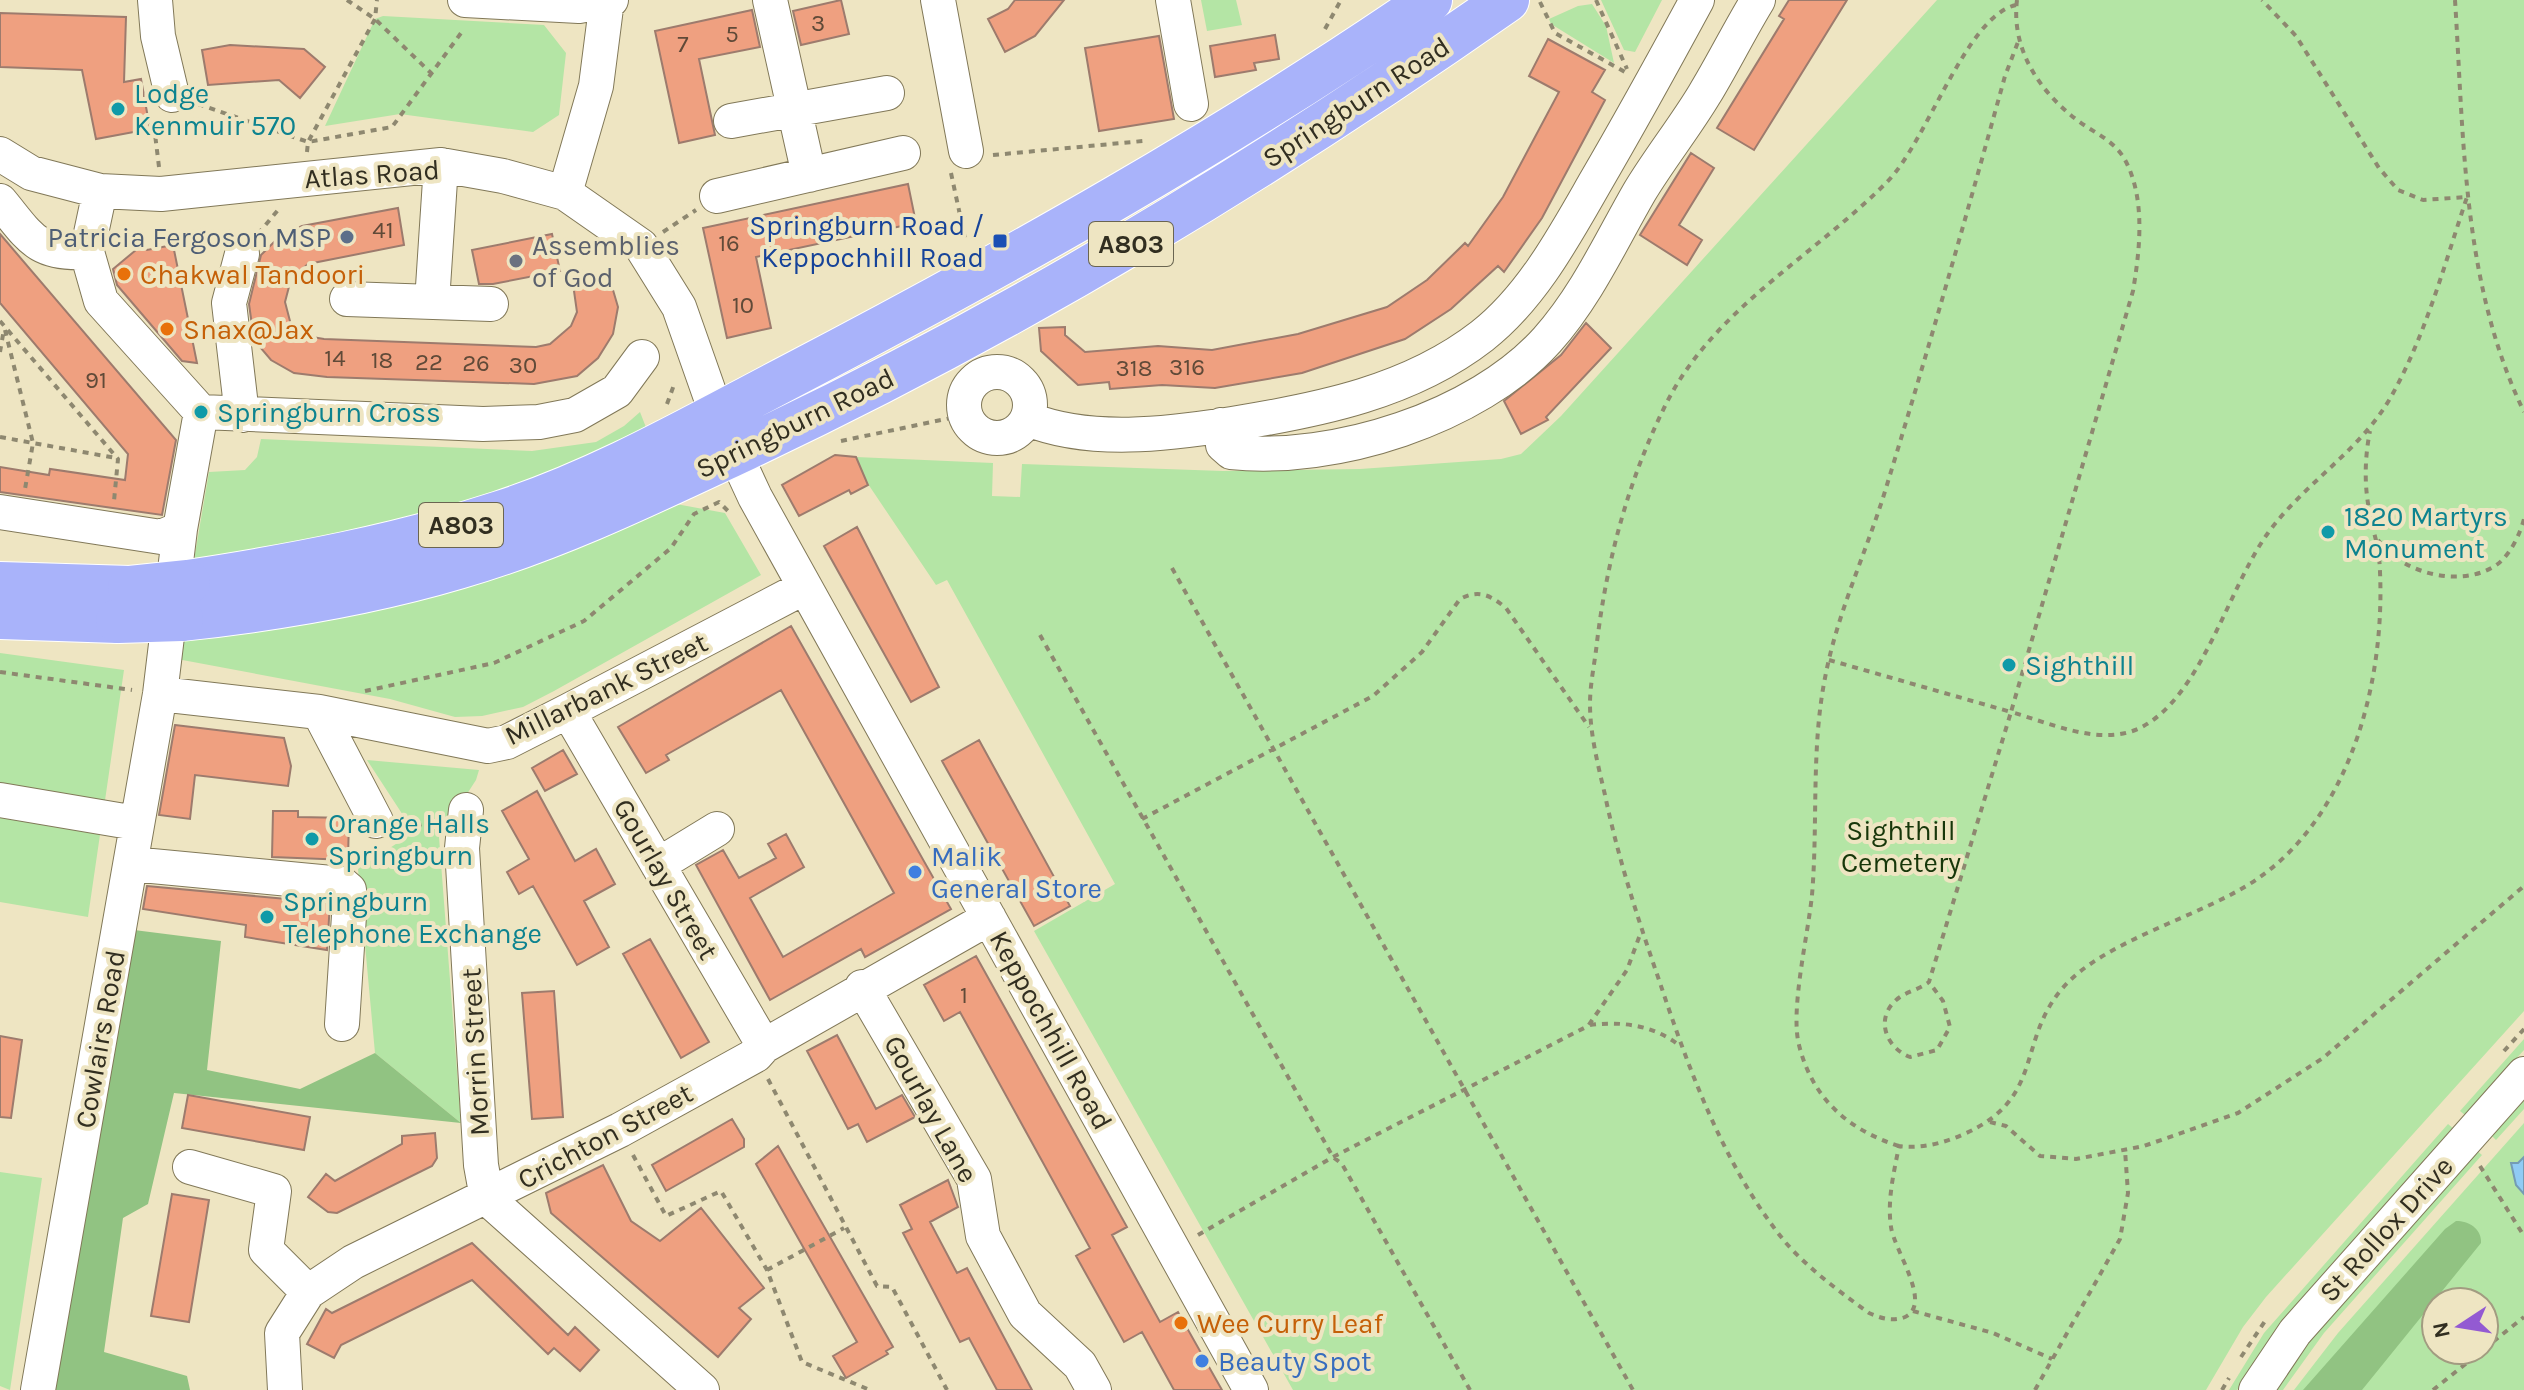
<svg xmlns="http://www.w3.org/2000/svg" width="2524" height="1390" viewBox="0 0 2524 1390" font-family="Karla,sans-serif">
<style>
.green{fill:#b4e5a5;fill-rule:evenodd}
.forest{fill:#91c382}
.water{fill:#90cbf4;stroke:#749cb4;stroke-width:2}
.building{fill:#efa080;stroke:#9d7b6d;stroke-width:2}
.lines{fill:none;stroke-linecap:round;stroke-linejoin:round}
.minor-casing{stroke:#817858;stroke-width:36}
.major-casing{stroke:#fff;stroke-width:46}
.path{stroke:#8e8870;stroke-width:4;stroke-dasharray:6 6;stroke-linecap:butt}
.minor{stroke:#fff;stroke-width:34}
.major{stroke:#a9b3fa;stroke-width:44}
.major-bridge-casing{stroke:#fff;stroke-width:46;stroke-linecap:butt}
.major-bridge{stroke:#a9b3fa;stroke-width:44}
.culture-dot{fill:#0f9aa8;stroke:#eee5c2;stroke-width:3}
.service-dot{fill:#5c6f8a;stroke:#eee5c2;stroke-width:3}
.transit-dot{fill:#1a4fb4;stroke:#eee5c2;stroke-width:3}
.worship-dot{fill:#6b7280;stroke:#eee5c2;stroke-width:3}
.food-dot{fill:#e8710a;stroke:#eee5c2;stroke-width:3}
.shop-dot{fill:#3f7fe0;stroke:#eee5c2;stroke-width:3}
.labels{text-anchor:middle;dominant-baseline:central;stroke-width:8;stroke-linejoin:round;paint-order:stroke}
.number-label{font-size:24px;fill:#604a38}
.shield{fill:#eee5c2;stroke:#6a6551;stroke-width:2}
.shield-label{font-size:26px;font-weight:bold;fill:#312e20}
.culture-label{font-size:28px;fill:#0d838f;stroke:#eee5c2;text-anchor:start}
.street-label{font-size:28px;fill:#312e20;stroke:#eee5c2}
.transit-label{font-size:28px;fill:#164399;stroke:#eee5c2;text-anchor:end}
.service-label{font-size:28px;fill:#4e5e75;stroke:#eee5c2;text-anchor:end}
.worship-label{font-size:28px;fill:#5b616d;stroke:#eee5c2;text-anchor:start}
.food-label{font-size:28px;fill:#c56008;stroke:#eee5c2;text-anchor:start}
.park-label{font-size:28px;fill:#17370a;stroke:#eee5c2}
.shop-label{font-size:28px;fill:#366cbe;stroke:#eee5c2;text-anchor:start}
</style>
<rect width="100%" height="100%" fill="#eee5c2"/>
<path class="green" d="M1201,0H1236L1242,25L1207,31Z
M1601,0H1662L1635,52L1624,50Z
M1937,0H2524V1011L2266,1297L2243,1327L2206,1390H1293L1034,931L1115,884L947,580L936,585L866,481L856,457L993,463L992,496L1020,497L1022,464L1223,471L1360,469L1501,459L1521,454L1561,416Z
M1592,4L1606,26L1614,63L1551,24L1549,19L1578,6Z
M383,16L544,25L566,53L559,115L533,132L400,114L325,126L375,19Z
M640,412L676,504L725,513L761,575L554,691L523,707L482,716L455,717L390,699L177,659L209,472L245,470L257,457L261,439L532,451L596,442L624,426Z
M0,653L124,670L88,917L0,902Z
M367,760L479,770L476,780L439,837L461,1123L375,1053L358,869L414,832Z
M2524,1039V1050L2465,1115L2460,1111Z
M2524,1097V1109L2496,1140L2491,1135Z
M2524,1123V1390H2294L2338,1333ZM2436,1302H2484V1350H2436Z
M2448,1124L2454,1129L2277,1328L2237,1390H2229L2264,1333Z
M2476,1150L2482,1155L2324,1333L2283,1390H2273L2295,1356Z
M0,1172L42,1178L10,1390L0,1386Z"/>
<path class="forest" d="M134,930L221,941L207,1070L300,1089L375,1053L461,1123L174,1093L148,1204L123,1218L104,1352L187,1376L190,1390H55Z
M2456,1221C2469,1221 2482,1229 2481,1243L2362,1390H2303L2445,1229Z"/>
<path class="water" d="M2524,1157V1194L2516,1185L2511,1163H2518Z"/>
<path class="building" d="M841,0L849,34L801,45L793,11Z
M1015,0H1064L1035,36L1005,52L988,19L1008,9Z
M1789,0H1847L1754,150L1717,128L1784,19L1779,16Z
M752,10L760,47L699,59L715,135L679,143L655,31Z
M0,13L126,17L124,82L141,79L150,129L96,139L82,70L0,67Z
M1275,35L1279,59L1254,63L1256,70L1215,77L1210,46Z
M1159,36L1174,119L1099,131L1085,48Z
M1548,39L1605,70L1592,92L1605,100L1542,218L1504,272L1498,266L1451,309L1405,339L1302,373L1215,388L1162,385L1110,389L1109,382L1078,385L1041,351L1039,328L1065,327V335L1085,352L1158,346L1212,350L1298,334L1387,307L1427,280L1465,243L1468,246L1503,197L1559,92L1529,76Z
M230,45L304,49L325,67L300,98L279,80L208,85L202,50Z
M1691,153L1714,168L1679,225L1702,240L1687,265L1640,235Z
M908,184L916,223L756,257L771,328L727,338L703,228Z
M398,208L404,245L308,264L291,279L285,302L291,325L306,336L324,339L536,347L550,344L571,326L577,312L573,284L608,273L618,307L613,334L598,358L577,376L534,384L327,377L294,373L271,360L254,340L249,304L261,255L280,236L302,226Z
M0,234L176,440L162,515L0,492V467L49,475L50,469L125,480L128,454L0,303Z
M552,234L560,271L493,284H479L472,250Z
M142,245L147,250L173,245L197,363L182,361L117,285L113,269Z
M1586,323L1611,348L1546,417L1548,420L1521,434L1504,401L1561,355Z
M835,455L856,457L868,485L851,494L849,490L799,516L782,485Z
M857,527L939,687L911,702L824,546Z
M791,626L951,909L865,957L861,949L770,1000L696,865L723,850L739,878L776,858L768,844L786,834L804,867L750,898L783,957L894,893L781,690L666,755L669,760L646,773L618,727Z
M175,725L284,738L291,766L288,786L195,775L190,819L159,815Z
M979,740L1070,906L1034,926L942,761Z
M563,750L577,774L545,791L532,768Z
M537,791L575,861L596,849L615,884L584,901L609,947L577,965L533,886L519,894L507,872L529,859L502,811Z
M273,811H298V817L349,818L348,860L272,857Z
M147,886L330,903L327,950L245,937L246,925L143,909Z
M650,939L709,1042L681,1058L623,954Z
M976,956L1127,1227L1112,1235L1160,1322L1178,1312L1222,1390H1174L1142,1332L1124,1342L1076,1256L1090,1248L960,1012L944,1021L924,985Z
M554,991L563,1117L532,1119L522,993Z
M837,1035L876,1109L902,1095L915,1117L867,1142L858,1124L848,1129L807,1051Z
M0,1036L22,1040L11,1118L0,1117Z
M188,1095L310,1117L304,1150L182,1128Z
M732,1119L744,1139V1147L666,1191L652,1165Z
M435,1133L437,1158L432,1166L337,1213L328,1212L308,1197L326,1174L335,1181L402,1144V1136Z
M778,1146L893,1347L886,1351L888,1354L846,1378L833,1356L857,1342L756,1164Z
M603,1165L631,1221L660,1241L701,1208L764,1288L739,1308L751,1319L718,1357L551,1213L546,1193Z
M948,1180L958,1207L930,1222L957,1273L967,1268L1032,1390H997L969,1338L960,1342L903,1233L912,1229L900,1205Z
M172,1194L209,1200L189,1322L151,1316Z
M472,1243L568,1335L575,1327L599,1350L580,1371L554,1348L548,1354L472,1280L341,1345L334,1358L307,1344L326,1309L332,1313Z"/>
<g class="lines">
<g class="minor-casing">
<path id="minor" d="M155,0L158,36L172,95
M465,0L579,6L611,0
M770,0L809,175
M938,0L966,151
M1173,0L1191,104
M731,121L887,93
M0,154L31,173L100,191L161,194L441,165L503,176L565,193L641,246L679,307L717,415L755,497L1251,1390
M100,191L87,252L101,301L201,412L483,424L539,422L575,415L617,391L642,357
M565,193L596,86L607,0
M717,196L903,153
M0,201C30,237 36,255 87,252
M242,254L229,303L242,415
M347,299L491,304
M432,302L441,165
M964 405a33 33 0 1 1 66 0a33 33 0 1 1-66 0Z
M1028,419C1089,444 1168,434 1232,424C1319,410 1410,392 1482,336C1532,297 1565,235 1596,181C1631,121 1664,61 1697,0
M1221,425L1223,445L1231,452C1334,463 1477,418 1547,340C1587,295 1611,241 1640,191C1660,158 1684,128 1704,95C1723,64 1739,31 1758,0
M0,512L161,537L180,529
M160,694L319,712L488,746L507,742L568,711L805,587
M568,711L764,1046
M319,712L376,821
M0,800L136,823
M466,810L462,848L481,1165L487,1198L702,1390
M131,864L342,884L349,890L350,900L342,1024
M658,865L717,829
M862,987L974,1179L983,1236L1025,1314L1080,1365L1094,1390
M190,1167L274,1191L266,1250L308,1292
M38,1390L160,694L180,529L201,412
M285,1390L282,1333L308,1292L353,1262L620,1130L756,1055L764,1046L989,918
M2256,1390L2295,1332L2524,1074"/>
</g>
<g class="major-casing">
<path id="major" d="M188,582C293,566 399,546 500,513C602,480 695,426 789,377C1009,262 1225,141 1430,0
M0,584L130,588
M0,617L118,621
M181,619C275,609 367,594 458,567C558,538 652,492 746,448C1014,322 1266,169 1507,0"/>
</g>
<path class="path" d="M347,0L375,19L432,74
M1596,0L1627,69
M2017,0C2011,49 2039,91 2077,120C2094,133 2112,139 2124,158C2146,197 2140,249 2133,291L2011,712C2050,723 2100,747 2140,728C2202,697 2228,588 2268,533C2305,482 2361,451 2392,395C2426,334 2445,263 2467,197L2423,200L2398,190L2379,168L2296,36L2262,0
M2455,0C2464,139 2462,283 2524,412
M1540,2L1555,33L1625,72
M2016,5C1966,16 1927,142 1887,182C1814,256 1712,310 1665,406C1628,481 1607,560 1597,642C1595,662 1590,683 1590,704C1590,734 1598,765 1605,795C1618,858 1638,919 1659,980C1689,1070 1725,1169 1786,1243C1810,1270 1840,1292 1869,1313C1880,1318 1892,1322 1905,1317C1933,1304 1894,1250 1891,1227C1887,1200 1894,1172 1899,1146C1921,1149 1944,1143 1964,1134C2044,1099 2017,1043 2061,990C2103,939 2204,917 2260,877C2356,809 2388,667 2379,556C2377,540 2371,525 2369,509C2364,483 2365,456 2370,431
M1325,29L1341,0
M198,104L308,142L392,127L464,29
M307,152L308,142L375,19L377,0
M993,155L1143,141
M159,167L155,134L161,121
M951,173L966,243
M663,232L696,210
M258,234L278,210
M0,321L118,459L114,501
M5,330L33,443L25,489
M0,352L4,329
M667,404L675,382
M0,437L116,458
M841,441L965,415
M2378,540C2402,574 2464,590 2499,563C2511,553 2520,534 2524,519
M1172,568L1633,1390
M1040,635L1333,1157L1342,1164L1470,1390
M1829,660L2011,712L1929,982C1920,989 1909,991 1900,997C1874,1015 1884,1047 1910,1057L1937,1050L1950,1027L1943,1001L1929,982
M0,672L132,690
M365,691L494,663L584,621L671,548L694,514L719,502L728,511
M1142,819L1373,696L1422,652L1460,599C1479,589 1490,595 1506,608L1589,727
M404,829L438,820
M1590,1025C1622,1021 1654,1025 1680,1046
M2504,1051L2524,1029
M768,1079L877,1286L892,1287L947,1390
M1990,1122L2006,1126L2040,1156L2076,1159L2144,1146L2238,1113L2323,1058L2524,886
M1899,1146C1848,1130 1812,1098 1799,1045C1790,1010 1808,935 1812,895C1818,824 1811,748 1825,678C1837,613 1867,551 1886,488C1928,351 1967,214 2005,76L2018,42
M633,1155L666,1216L721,1191L767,1270L802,1362L870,1390
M2480,1166L2524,1236
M1198,1235L1333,1157L1588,1026L1627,970L1641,932
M767,1270L844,1228
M1913,1311L1993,1333L2052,1359
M2484,1349L2524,1317
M2241,1357L2265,1321
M2035,1390L2120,1239L2128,1193L2125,1150
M2222,1390L2229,1378
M2433,1390L2483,1350"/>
<use href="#minor" class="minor"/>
<use href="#major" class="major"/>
<g class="major-bridge-casing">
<path id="major-bridge" d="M130,588L188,582
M118,621L181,619"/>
</g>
<use href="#major-bridge" class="major-bridge"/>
</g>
<g class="culture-dot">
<circle cx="118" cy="109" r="8"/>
<circle cx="201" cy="412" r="8"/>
<circle cx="2328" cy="532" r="8"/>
<circle cx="2009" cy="665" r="8"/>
<circle cx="312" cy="839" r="8"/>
<circle cx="267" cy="917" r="8"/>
</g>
<circle class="service-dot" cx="347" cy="237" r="8"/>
<rect class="transit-dot" x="992" y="233" width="16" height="16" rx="4"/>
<circle class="worship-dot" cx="516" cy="261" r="8"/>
<g class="food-dot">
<circle cx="124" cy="274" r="8"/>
<circle cx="167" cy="329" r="8"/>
<circle cx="1181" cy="1323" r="8"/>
</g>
<g class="shop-dot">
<circle cx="915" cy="872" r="8"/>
<circle cx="1202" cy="1361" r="8"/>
</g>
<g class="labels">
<g class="number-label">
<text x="818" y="23">3</text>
<text x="732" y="34">5</text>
<text x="683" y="44">7</text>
<text x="383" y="230">41</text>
<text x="729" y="243">16</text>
<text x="743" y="305">10</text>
<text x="335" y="358">14</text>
<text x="382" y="360">18</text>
<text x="429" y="362">22</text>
<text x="476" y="363">26</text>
<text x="523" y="365">30</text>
<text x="1187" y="367">316</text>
<text x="1134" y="368">318</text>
<text x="96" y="380">91</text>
<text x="964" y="995">1</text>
</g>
<g class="shield">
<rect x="1089" y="222" width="84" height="44" rx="6"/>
<rect x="419" y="503" width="84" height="44" rx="6"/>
</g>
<g class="shield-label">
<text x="1131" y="244">A803</text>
<text x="461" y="525">A803</text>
</g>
<g class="culture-label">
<text x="134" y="93">Lodge<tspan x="134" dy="32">Kenmuir 570</tspan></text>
<text x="217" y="412">Springburn Cross</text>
<text x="2344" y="516">1820 Martyrs<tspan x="2344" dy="32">Monument</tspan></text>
<text x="2025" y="665">Sighthill</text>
<text x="328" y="823">Orange Halls<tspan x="328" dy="32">Springburn</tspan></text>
<text x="283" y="901">Springburn<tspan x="283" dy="32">Telephone Exchange</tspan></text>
</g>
<g class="street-label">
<text transform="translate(1356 102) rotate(-33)">Springburn Road</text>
<text transform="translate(372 174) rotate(-4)">Atlas Road</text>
<text transform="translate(795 423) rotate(-26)">Springburn Road</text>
<text transform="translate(606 689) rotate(-26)">Millarbank Street</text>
<text transform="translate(666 879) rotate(60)">Gourlay Street</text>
<text transform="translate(1051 1030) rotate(61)">Keppochhill Road</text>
<text transform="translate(100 1039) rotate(-80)">Cowlairs Road</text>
<text transform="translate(475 1052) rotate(-93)">Morrin Street</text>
<text transform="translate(931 1109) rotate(61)">Gourlay Lane</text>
<text transform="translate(605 1136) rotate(-28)">Crichton Street</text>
<text transform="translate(2386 1229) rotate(-48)">St Rollox Drive</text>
</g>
<g class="transit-label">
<text x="984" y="225">Springburn Road /<tspan x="984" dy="32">Keppochhill Road</tspan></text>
</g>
<g class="service-label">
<text x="331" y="237">Patricia Fergoson MSP</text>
</g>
<g class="worship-label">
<text x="532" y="245">Assemblies<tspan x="532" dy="32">of God</tspan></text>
</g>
<g class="food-label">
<text x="140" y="274">Chakwal Tandoori</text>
<text x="183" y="329">Snax@Jax</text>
<text x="1197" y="1323">Wee Curry Leaf</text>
</g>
<g class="park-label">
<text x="1901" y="830">Sighthill<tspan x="1901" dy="32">Cemetery</tspan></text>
</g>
<g class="shop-label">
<text x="931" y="856">Malik<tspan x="931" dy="32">General Store</tspan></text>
<text x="1218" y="1361">Beauty Spot</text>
</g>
</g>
<g transform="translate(2460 1326) rotate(258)"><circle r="38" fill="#eee5c2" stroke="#a29c81" stroke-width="2"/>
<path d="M0-6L14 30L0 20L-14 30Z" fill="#935ad2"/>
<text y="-12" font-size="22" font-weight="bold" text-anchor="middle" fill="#312e20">N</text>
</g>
</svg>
